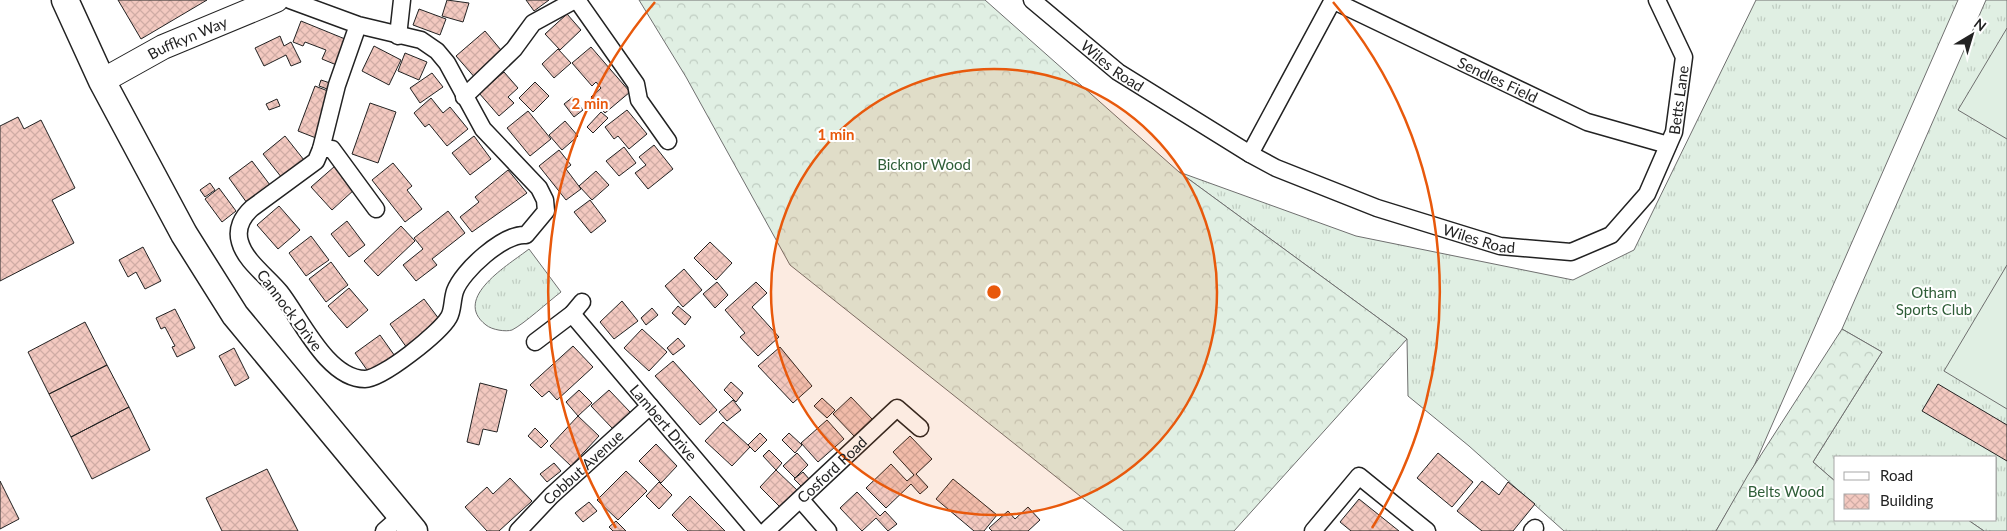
<svg xmlns="http://www.w3.org/2000/svg" width="2007" height="531" viewBox="0 0 2007 531" font-family="Lato,sans-serif">
<style>
.grass{fill:url(#grass-tufts);stroke:#6f6f6f}
.forest{fill:url(#forest-crowns);stroke:#6f6f6f}
.pitch{fill:#e0efe3;stroke:#6f6f6f}
.building{fill:url(#building-cross-hatch);stroke:#222}
.lines{fill:none;stroke-linecap:round;stroke-linejoin:round}
.street-casing{stroke:#222;stroke-width:19}
.secondary-casing{stroke:#222;stroke-width:26}
.primary-casing{stroke:#222;stroke-width:29}
.street{stroke:#fff;stroke-width:16}
.secondary{stroke:#fff;stroke-width:24}
.primary{stroke:#fff;stroke-width:26}
.ring{fill:none;stroke:#e8590c;stroke-width:2.5}
.labels{text-anchor:middle;dominant-baseline:central;stroke-width:4;stroke-linejoin:round;paint-order:stroke}
.street-label{font-size:15px;fill:#222;stroke:#fff}
.park-label{font-size:15px;fill:#2f5e38;stroke:#fff}
.centre{fill:#e8590c;stroke:#fff;stroke-width:2.5}
.ring-label{font-size:15px;text-anchor:middle;font-weight:bold;fill:#e8590c;stroke:#fff;stroke-width:4;stroke-linejoin:round;paint-order:stroke}
</style>
<defs>
<pattern id="grass-tufts" width="24" height="20" patternUnits="userSpaceOnUse" patternTransform="scale(1.25)"><rect width="24" height="20" fill="#e0efe3"/><path d="M3 7l-1-3M5 7V3M7 7l1-3M15 17l-1-3M17 17v-4M19 17l1-3" fill="none" stroke="#c0cdc2"/></pattern>
<pattern id="forest-crowns" width="20" height="18" patternUnits="userSpaceOnUse" patternTransform="scale(1.25)"><rect width="20" height="18" fill="#e0efe3"/><path d="M2 6a3 3 0 1 1 6 0M12 15a3 3 0 1 1 6 0" fill="none" stroke="#c0cdc2"/></pattern>
<pattern id="building-cross-hatch" width="8" height="8" patternUnits="userSpaceOnUse" patternTransform="scale(1.25)"><rect width="8" height="8" fill="#f3c9c0"/><path d="M0 0l8 8M0 8l8-8" fill="none" stroke="#d0aca5"/></pattern>
</defs>
<rect width="100%" height="100%" fill="#fff"/>
<path class="grass" d="M1756,0H1958L1754,466L1716,531H1564L1469,446L1408,396L1407,339L1179,172L1356,236L1573,280L1634,250Z
M1986,0H2007V531H1984L1968,520H1996V457H1836V482L1813,462L1882,352L1842,329Z
M529,249L561,292C549,301 524,324 512,330C506,332 492,330 486,325C451,298 510,264 529,249Z"/>
<path class="forest" d="M639,0H985L1179,172L1407,339L1234,531H1124L790,265L686,77Z
M1842,329L1882,352L1813,462L1836,482V520H1968L1984,531H1716L1748,475Z"/>
<path class="pitch" d="M2007,28V139L1958,110Z
M2007,265V409L1944,371Z"/>
<path class="building" d="M118,0H207L141,39Z
M447,0L469,3L463,22L442,16Z
M526,0H549L534,11Z
M419,9L446,19L440,35L413,25Z
M567,14L581,30L560,50L545,34Z
M301,21L350,41L339,66L322,59L326,50L305,42L303,46L293,42Z
M485,31L506,56L477,80L456,56Z
M280,36L284,46L291,42L301,62L291,66L286,55L264,66L255,48Z
M374,46L401,60L389,85L362,71Z
M591,47L630,92L605,113L591,97L601,88L596,82L592,86L572,63Z
M558,49L571,63L554,78L542,64Z
M405,53L427,62L419,80L398,71Z
M504,72L518,88L508,97L514,103L499,116L479,93Z
M432,73L443,87L420,103L410,88Z
M321,80L333,84L330,90L319,86Z
M535,82L549,96L533,112L519,98Z
M315,86L333,93L316,138L298,131Z
M573,97L583,110L574,117L564,104Z
M431,98L443,113L450,107L468,129L447,146L429,124L425,127L414,113Z
M277,99L280,106L269,110L266,104Z
M370,103L396,112L378,163L352,154Z
M627,110L647,134L629,149L618,136L614,139L605,127Z
M528,111L551,139L530,156L507,128Z
M601,112L608,118L593,133L587,127Z
M18,117L24,129L41,120L75,188L52,200L74,243L0,281V126Z
M565,121L578,136L562,150L549,135Z
M285,136L304,160L282,178L263,154Z
M474,136L491,159L470,175L452,153Z
M654,145L673,169L648,189L635,173L646,165L639,157Z
M624,147L636,163L619,176L606,161Z
M559,150L571,165L566,169L581,189L566,200L539,166Z
M252,161L270,185L247,203L229,178Z
M393,163L412,186L407,190L422,209L405,222L372,180Z
M335,166L355,189L332,210L311,187Z
M508,170L527,193L472,232L460,217L479,202L475,197Z
M596,171L609,185L592,200L579,186Z
M210,183L215,190L205,197L200,190Z
M219,188L236,211L222,222L205,199Z
M590,200L606,221L591,233L574,212Z
M279,206L300,230L278,249L257,225Z
M448,211L465,233L432,259L437,265L416,281L403,265L423,249L414,238Z
M347,221L365,245L349,257L331,234Z
M401,226L415,241L378,276L364,261Z
M311,236L329,260L306,276L289,253Z
M710,242L732,263L716,280L694,258Z
M143,247L161,281L145,289L136,272L128,277L119,260Z
M331,262L348,285L326,302L309,279Z
M684,269L702,290L683,307L665,286Z
M717,282L728,295L715,308L703,294Z
M756,282L767,293L752,307L779,337L758,356L740,337L745,333L725,310Z
M349,288L368,310L347,328L328,306Z
M424,299L442,323L407,348L390,324Z
M622,301L638,321L614,339L600,322Z
M678,306L691,317L685,325L672,313Z
M652,308L658,315L646,325L641,318Z
M175,309L195,348L177,357L172,347L175,346L165,327L161,329L156,318Z
M85,322L107,365L49,394L28,352Z
M642,329L667,352L649,371L624,348Z
M380,335L397,359L372,377L355,353Z
M678,338L685,346L673,355L667,348Z
M573,346L593,367L557,400L549,391L542,397L530,385Z
M780,347L812,386L793,403L758,366Z
M234,348L249,378L235,386L219,356Z
M673,361L717,410L700,425L655,376Z
M107,365L129,407L71,437L49,394Z
M731,382L743,393L736,402L724,390Z
M480,383L507,390L497,432L483,429L479,445L467,442Z
M1938,384L2007,425V461L1922,411Z
M579,390L592,403L578,416L566,402Z
M609,390L630,412L613,429L591,406Z
M851,397L873,420L855,437L833,414Z
M822,398L835,410L827,418L814,406Z
M733,400L741,410L727,421L719,412Z
M129,407L150,450L92,479L71,437Z
M578,416L599,436L571,466L550,446Z
M827,420L844,439L818,462L801,443Z
M723,422L750,447L732,466L705,441Z
M535,428L548,441L541,448L528,436Z
M760,433L767,440L755,452L748,445Z
M789,433L802,445L795,453L782,440Z
M910,436L932,459L916,474L928,487L920,494L911,484L886,508L866,488L891,464L907,481L914,475L893,452Z
M656,444L677,466L661,483L639,461Z
M769,450L782,463L776,470L763,456Z
M797,453L808,465L795,478L783,466Z
M1438,453L1473,482L1452,507L1417,478Z
M554,463L561,471L547,482L540,474Z
M267,469L298,531H222L206,498Z
M776,470L798,491L781,508L760,487Z
M626,471L647,491L618,520L597,500Z
M803,472L810,480L802,487L794,479Z
M510,478L532,501L499,531H487L465,507L487,487L493,494Z
M953,479L997,515L984,531H974L936,499Z
M0,481L19,519L0,529Z
M1482,481L1499,495L1508,482L1535,504L1513,531H1482L1457,511Z
M659,482L672,495L659,509L646,496Z
M857,492L880,516L885,511L897,524L888,531L876,518L862,531L840,508Z
M690,496L725,531H688L672,515Z
M1359,499L1399,531H1351L1340,522Z
M589,502L597,511L583,522L575,513Z
M1028,507L1040,520L1028,531H992L989,528L1008,511L1015,519Z
M616,521L626,531H613L609,527Z"/>
<g class="lines">
<g class="street-casing">
<g id="street">
<path d="M290,0L358,25L421,40L437,51L447,63L483,129L539,188L545,200L546,211L526,235C504,233 462,271 455,291C452,300 453,310 449,317C440,333 382,379 365,379C327,379 300,317 280,292C268,277 245,261 240,242C236,229 242,217 252,208L316,161L321,149L337,85L358,25"/>
<path d="M577,0L636,84L639,100L668,141"/>
<path id="s1" d="M1032,0L1118,72L1250,154L1333,0"/>
<path id="s2" d="M1332,0L1587,122L1668,145"/>
<path d="M398,36L402,0"/>
<path d="M464,97L514,49L533,23L575,0"/>
<path d="M321,149H332L376,209"/>
<path id="s3" d="M1250,154L1276,168L1377,208L1500,246L1571,252L1611,235L1647,194L1674,132L1684,57L1657,0"/>
<path id="s4" d="M572,314L756,531"/>
<path d="M535,342L572,314L582,302"/>
<path d="M801,500L828,531"/>
<path d="M384,531L401,516"/>
<path id="s5" d="M518,531L551,496L650,406"/>
<path id="s6" d="M766,531L897,408L920,428"/>
<path d="M1313,531L1359,476L1427,531"/>
<path d="M1532,531L1535,528"/>
</g>
</g>
<g class="secondary-casing">
<g id="secondary">
<path id="s7" d="M102,81L163,47L276,0"/>
</g>
</g>
<g class="primary-casing">
<path id="primary" d="M65,0L102,81L184,234L235,315L414,531"/>
</g>
<use href="#street" class="street"/>
<use href="#secondary" class="secondary"/>
<use href="#primary" class="primary"/>
</g>
<circle cx="994" cy="292" r="223" fill="#e8590c" fill-opacity=".12"/>
<g class="ring">
<circle cx="994" cy="292" r="223"/>
<path d="M616 528A446 446 0 0 1 655 2M1333 2A446 446 0 0 1 1372 528"/>
</g>
<g class="labels">
<g class="street-label">
<text stroke="none"><textPath href="#s7" startOffset="96">Buffkyn Way</textPath></text>
<text stroke="none"><textPath href="#s1" startOffset="104">Wiles Road</textPath></text>
<text stroke="none"><textPath href="#s2" startOffset="184">Sendles Field</textPath></text>
<text stroke="none"><textPath href="#s3" startOffset="536">Betts Lane</textPath></text>
<text stroke="none"><textPath href="#s3" startOffset="245">Wiles Road</textPath></text>
<text transform="translate(290 310) rotate(53)">Cannock Drive</text>
<text stroke="none"><textPath href="#s4" startOffset="142">Lambert Drive</textPath></text>
<text stroke="none"><textPath href="#s5" startOffset="91">Cobbut Avenue</textPath></text>
<text stroke="none"><textPath href="#s6" startOffset="90">Cosford Road</textPath></text>
</g>
<g class="park-label">
<text x="924" y="164">Bicknor Wood</text>
<text x="1934" y="292">Otham<tspan x="1934" dy="17">Sports Club</tspan></text>
<text x="1786" y="491">Belts Wood</text>
</g>
</g>
<circle cx="994" cy="292" r="8" class="centre"/>
<g class="ring-label">
<text x="590" y="109">2 min</text>
<text x="836" y="140">1 min</text>
</g>
<rect x="1834" y="456" width="162" height="65" fill="#ffffff" stroke="#a7a7a7"/>
<rect x="1844" y="472" width="25" height="8" fill="#ffffff" stroke="#a7a7a7"/>
<text x="1880" y="481" font-size="15" fill="#222222">Road</text>
<rect x="1844" y="494" width="25" height="15" fill="url(#building-cross-hatch)" stroke="#a7a7a7"/>
<text x="1880" y="506" font-size="15" fill="#222222">Building</text>
<g transform="translate(1972 35) rotate(38)" stroke="#ffffff" stroke-width="4" paint-order="stroke">
<path d="M0-4L9 19L0 12L-9 19Z" fill="#222222"/>
<text y="-8" font-size="14" font-weight="bold" text-anchor="middle" fill="#222222">N</text>
</g>
</svg>
